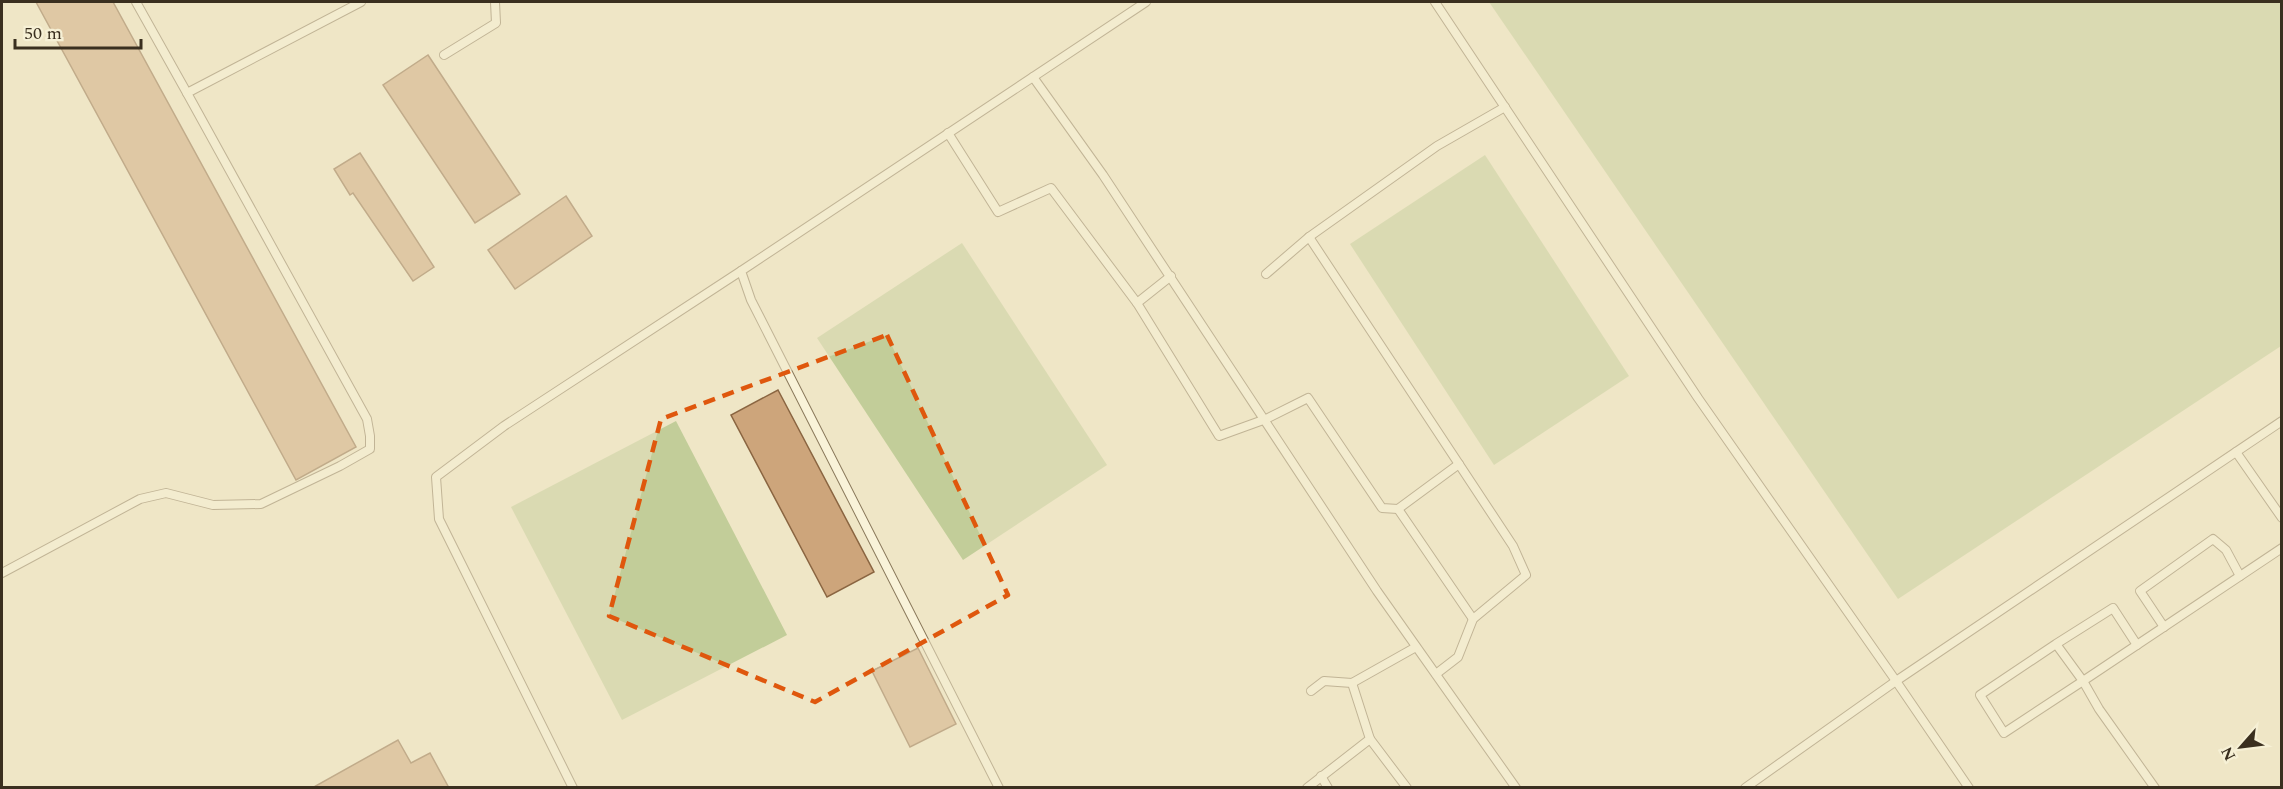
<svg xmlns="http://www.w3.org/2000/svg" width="2283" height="789" font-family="Spectral,serif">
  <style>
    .green { fill: #c2cd99 }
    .building { fill: #cda57b; stroke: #8a6541; stroke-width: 1.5 }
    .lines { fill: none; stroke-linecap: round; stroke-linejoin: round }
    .service-casing { stroke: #8a795b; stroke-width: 10 }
    .service { stroke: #f9f3d9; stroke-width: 8 }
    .marked { fill: none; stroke: #df570d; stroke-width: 4.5; stroke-dasharray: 12 8; stroke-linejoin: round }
  </style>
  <rect width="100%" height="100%" fill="#efe6c6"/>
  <!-- green -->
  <g class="green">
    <polygon points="1489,2 2281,2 2281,346 1898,599"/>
    <polygon points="1485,155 1629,376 1494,465 1350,244"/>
    <polygon points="962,243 1107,465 963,560 817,338"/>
    <polygon points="676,421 787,635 622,720 511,507"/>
  </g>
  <!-- building -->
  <g class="building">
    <polygon points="36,2 113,2 356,447 296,480"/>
    <polygon points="428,55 520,194 475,223 383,85"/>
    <polygon points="360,153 434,267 413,281 353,193 350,195 334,169"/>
    <polygon points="566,196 592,236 515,289 488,250"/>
    <polygon points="778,390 874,572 827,597 731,415"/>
    <polygon points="918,648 956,724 910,747 872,671"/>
    <polygon points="398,740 411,763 430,753 449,788 312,788"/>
  </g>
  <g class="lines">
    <!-- service casing -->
    <g class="service-casing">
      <g id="service">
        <polyline points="136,2 187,93"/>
        <polyline points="1435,2 1698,398 1896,681 2282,421"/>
        <polyline points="444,55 496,23 495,2"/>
        <polyline points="1033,77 1103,175 1377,591 1516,788"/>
        <polyline points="948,133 998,212 1051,188 1137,303"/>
        <polyline points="1309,237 1513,546 1526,575 1473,619 1458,657 1436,674"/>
        <polyline points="1266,274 1309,237 1437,146 1505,107"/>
        <polyline points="1171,276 1137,303 1219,436 1266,419 1308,398 1382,508 1398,509"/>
        <polyline points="2236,452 2282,518"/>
        <polyline points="1459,464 1398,509 1473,619"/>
        <polyline points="2,573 140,499 166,493 213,505 261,504 340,466 370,449 370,436 367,419 187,93 361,2"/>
        <polyline points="2164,627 2140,591 2213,539 2226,550 2240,576"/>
        <polyline points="2056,644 1980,695 2004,733 2083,681 2056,644 2113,608 2137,645"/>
        <polyline points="1311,691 1324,681 1352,683 1416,647"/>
        <polyline points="1370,739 1407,788"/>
        <polyline points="1321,776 1328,788"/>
        <polyline points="573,788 439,519 436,477 504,426 741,271"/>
        <polyline points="999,788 751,300 741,271 1146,2"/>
        <polyline points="1307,788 1370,739 1352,683"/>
        <polyline points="1745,788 1896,681 1969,788"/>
        <polyline points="2155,788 2099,709 2083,681 2282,548"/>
      </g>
    </g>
    <!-- service -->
    <use href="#service" class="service"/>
  </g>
  <!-- marked area -->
  <path d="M0 0H2283V789H0ZM887,335l121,260 -193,107 -206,-86 52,-197z" fill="#efe6c6" fill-opacity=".55" fill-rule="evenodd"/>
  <path class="marked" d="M887,335l121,260 -193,107 -206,-86 52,-197z"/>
  <!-- border -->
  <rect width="2283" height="789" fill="none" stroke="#3a2f1f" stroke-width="6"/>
  <!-- north arrow -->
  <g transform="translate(2241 747) rotate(242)" stroke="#f6f0d5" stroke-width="4.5" paint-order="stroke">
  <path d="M0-4.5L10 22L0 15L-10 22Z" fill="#3a2f1f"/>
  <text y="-9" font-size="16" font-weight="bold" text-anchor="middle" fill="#3a2f1f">N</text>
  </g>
  <!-- scale -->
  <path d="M15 39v9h126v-9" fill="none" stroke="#3a2f1f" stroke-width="3"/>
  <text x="24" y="39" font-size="18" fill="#3a2f1f" stroke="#f6f0d5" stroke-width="4.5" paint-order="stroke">50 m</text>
</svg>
